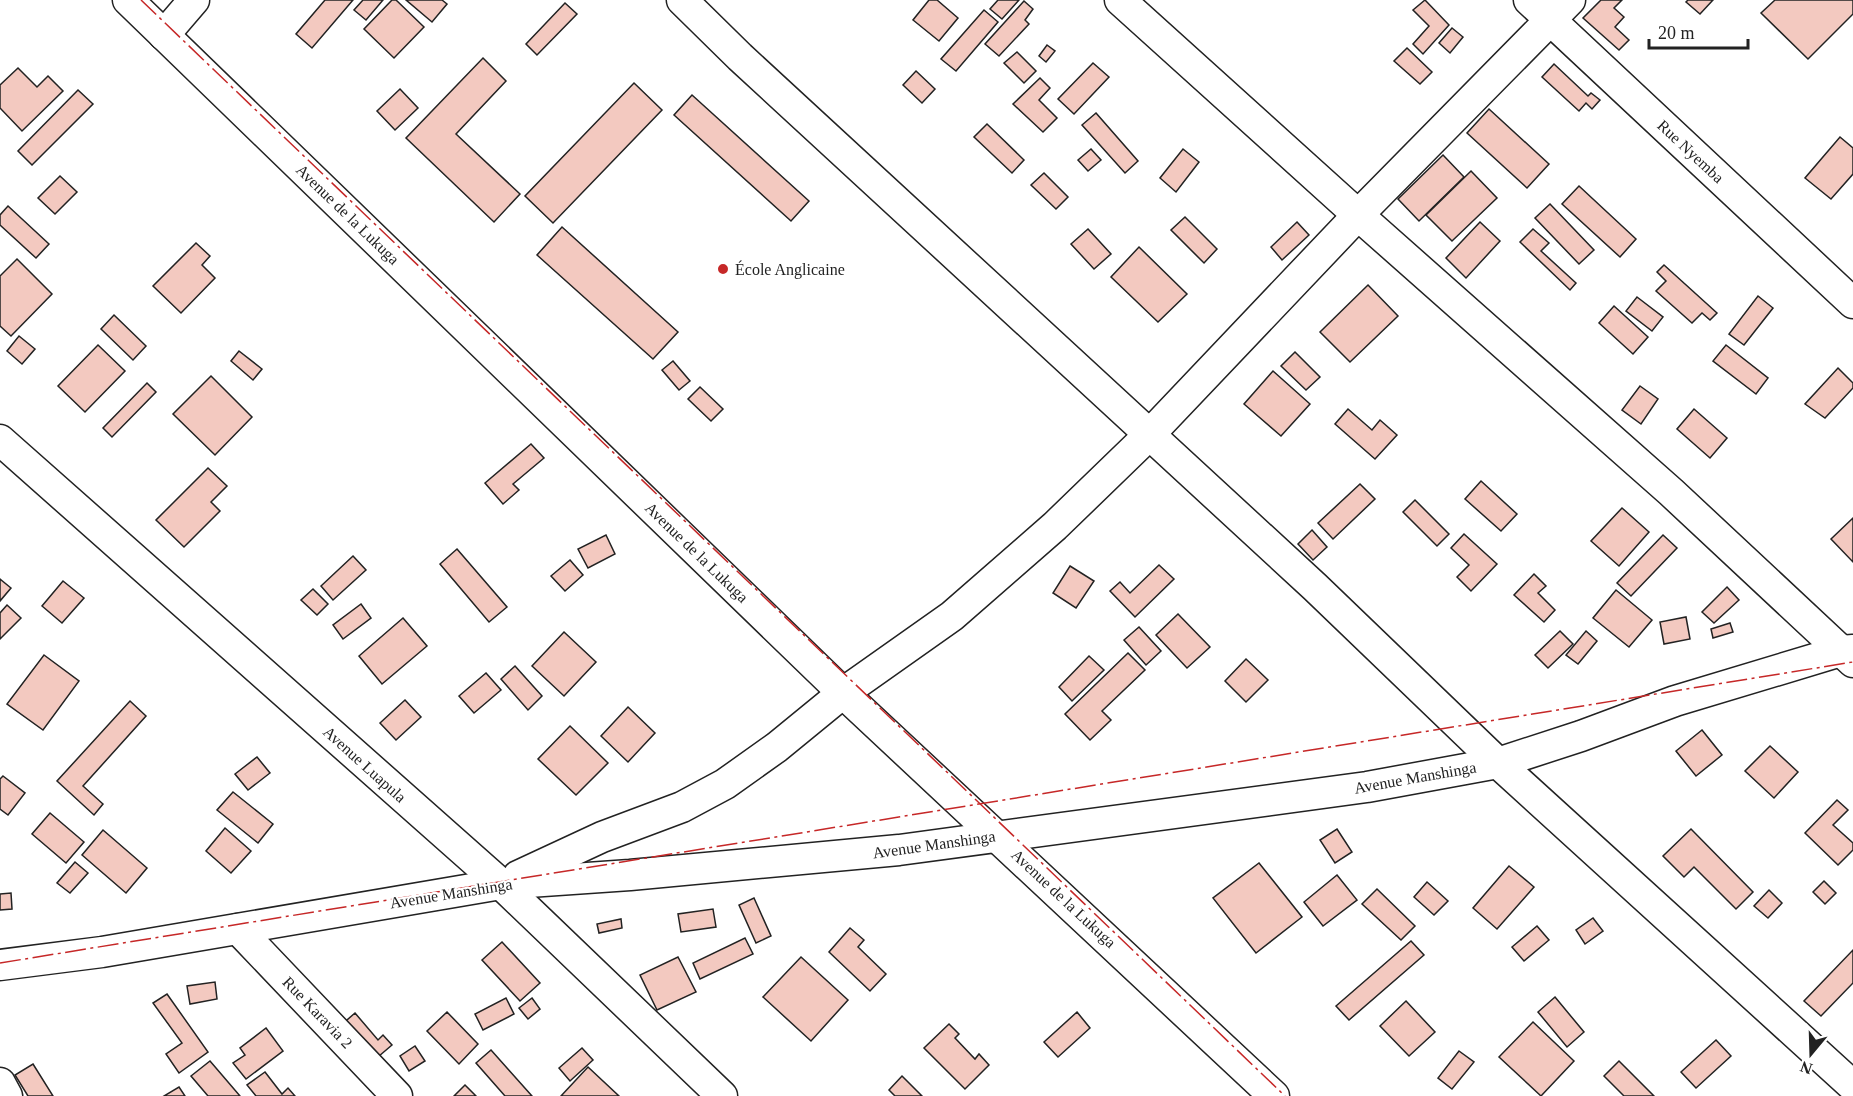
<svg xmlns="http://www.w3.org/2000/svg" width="1853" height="1096" font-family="Georgia,serif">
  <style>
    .building { fill: #f3c9c0; stroke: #222; stroke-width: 1.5 }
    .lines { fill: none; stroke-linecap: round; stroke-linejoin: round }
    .minor-casing { stroke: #222; stroke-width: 33 }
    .minor { stroke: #fff; stroke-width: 30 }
    .power { stroke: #c62828; stroke-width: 1.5; stroke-dasharray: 21 4.5 3 4.5; stroke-linecap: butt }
    .poi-dot { fill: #c62828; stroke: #fff; stroke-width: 2 }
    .labels { text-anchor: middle; stroke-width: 4.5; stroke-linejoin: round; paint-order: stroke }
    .street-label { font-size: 16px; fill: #222; stroke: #fff }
    .poi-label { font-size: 16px; fill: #222; stroke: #fff; text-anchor: start }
  </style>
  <rect width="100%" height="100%" fill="#fff"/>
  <!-- building -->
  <g class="building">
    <polygon points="325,0 353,0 312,48 296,34"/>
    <polygon points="363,0 383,0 366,20 354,10"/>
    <polygon points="392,0 396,0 424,27 394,58 364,29"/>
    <polygon points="406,0 442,0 447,4 432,22"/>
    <polygon points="929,0 937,0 958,18 939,41 913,20"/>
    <polygon points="998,0 1019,0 1002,19 990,9"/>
    <polygon points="1425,0 1449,25 1423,54 1413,44 1429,26 1413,10"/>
    <polygon points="1601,0 1622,0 1614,8 1624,17 1615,27 1629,40 1619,50 1583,18"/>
    <polygon points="1688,0 1713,0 1700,14 1686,2"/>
    <polygon points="1775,0 1853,0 1853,14 1808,59 1761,13"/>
    <polygon points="1024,1 1033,9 1025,20 1029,24 999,56 985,44"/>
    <polygon points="565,3 577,14 537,55 526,44"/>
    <polygon points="984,10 998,22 956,71 941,59"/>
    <polygon points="1452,28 1463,37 1450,53 1439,43"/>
    <polygon points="1047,45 1055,51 1046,62 1039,56"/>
    <polygon points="1407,48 1432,72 1420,84 1394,61"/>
    <polygon points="1017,52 1036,71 1024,83 1004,63"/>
    <polygon points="483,58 506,81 456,134 520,194 494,222 406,138"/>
    <polygon points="1093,63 1109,77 1074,114 1058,99"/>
    <polygon points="1554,64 1588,96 1591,93 1600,100 1592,109 1586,103 1579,111 1542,77"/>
    <polygon points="18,68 37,87 48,76 63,91 22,131 0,108 0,85"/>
    <polygon points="916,71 935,89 922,103 903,85"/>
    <polygon points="1040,78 1050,88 1039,100 1057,118 1043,132 1013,104"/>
    <polygon points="634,83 662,110 553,223 525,196"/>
    <polygon points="400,89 418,108 395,130 377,111"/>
    <polygon points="78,90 93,104 32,165 18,151"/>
    <polygon points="692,95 809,201 791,221 674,115"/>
    <polygon points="1489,109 1549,164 1527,188 1467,133"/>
    <polygon points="1096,113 1138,161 1125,173 1082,125"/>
    <polygon points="987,124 1024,160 1012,173 974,137"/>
    <polygon points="1840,137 1853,148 1853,174 1831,199 1805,178"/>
    <polygon points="1091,149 1101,160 1088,171 1078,160"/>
    <polygon points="1183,149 1199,162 1176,192 1160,178"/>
    <polygon points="1443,155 1464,177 1419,221 1398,199"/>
    <polygon points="1471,171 1497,198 1452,241 1426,215"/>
    <polygon points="1044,173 1068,197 1056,209 1031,185"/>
    <polygon points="60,176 77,192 55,214 38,198"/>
    <polygon points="1579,186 1636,239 1620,257 1562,204"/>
    <polygon points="1550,204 1594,250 1579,264 1535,218"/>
    <polygon points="8,206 49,244 36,258 0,225 0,215"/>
    <polygon points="1185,217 1217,249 1204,263 1171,230"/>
    <polygon points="1297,222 1309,235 1282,260 1271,247"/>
    <polygon points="1480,222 1500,241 1466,278 1446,258"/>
    <polygon points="562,227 678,332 653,359 537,255"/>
    <polygon points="1088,229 1111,254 1094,269 1071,244"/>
    <polygon points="1533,229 1549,243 1541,251 1576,283 1570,290 1520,242"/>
    <polygon points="196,243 210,256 202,265 215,278 181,313 153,286"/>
    <polygon points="1139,247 1187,294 1158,322 1111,277"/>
    <polygon points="17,259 52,294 11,336 0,326 0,276"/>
    <polygon points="1664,265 1717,313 1710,320 1702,313 1692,323 1656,291 1666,281 1657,272"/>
    <polygon points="1368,285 1398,316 1350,362 1320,332"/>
    <polygon points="1758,296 1773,308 1744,345 1729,334"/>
    <polygon points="1637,297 1663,317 1652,331 1626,311"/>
    <polygon points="1614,306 1648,337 1633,354 1599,323"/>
    <polygon points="114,315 146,346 133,360 101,329"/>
    <polygon points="19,336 35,349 22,364 7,351"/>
    <polygon points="98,345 125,371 85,412 58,386"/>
    <polygon points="1726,345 1768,378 1756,394 1713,361"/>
    <polygon points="239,351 262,369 253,380 231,361"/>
    <polygon points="1295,352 1320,377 1306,390 1281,366"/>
    <polygon points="673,361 690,381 679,390 662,370"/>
    <polygon points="1838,368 1853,383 1853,388 1825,418 1805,404"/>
    <polygon points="1273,371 1310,404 1281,436 1244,404"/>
    <polygon points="211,376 252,417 215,455 173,414"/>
    <polygon points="147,383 156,392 112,437 103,428"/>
    <polygon points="1640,386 1658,399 1641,424 1622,410"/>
    <polygon points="700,387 723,409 711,421 688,399"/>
    <polygon points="1348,409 1372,430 1380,420 1397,435 1375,459 1335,424"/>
    <polygon points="1694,409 1727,438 1710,458 1677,429"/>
    <polygon points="531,444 544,458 513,484 519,490 503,504 485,483"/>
    <polygon points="208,468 227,486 211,502 220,511 184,547 156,520"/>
    <polygon points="1481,481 1517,514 1501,531 1465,499"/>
    <polygon points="1360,484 1375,499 1333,539 1318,523"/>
    <polygon points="1415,500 1449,534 1437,546 1403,512"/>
    <polygon points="1622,508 1649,532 1619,566 1591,541"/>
    <polygon points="1853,518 1853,562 1831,539"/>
    <polygon points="1312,530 1327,547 1313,560 1298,544"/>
    <polygon points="1464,534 1497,564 1471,591 1457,577 1469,565 1451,548"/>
    <polygon points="606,535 615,554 588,568 578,549"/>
    <polygon points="1663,535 1677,548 1631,596 1617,583"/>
    <polygon points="457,549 507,607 489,622 440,564"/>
    <polygon points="353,556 366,570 333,600 321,586"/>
    <polygon points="570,560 583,575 565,591 551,576"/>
    <polygon points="1159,565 1174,579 1135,617 1110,591 1120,582 1130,593"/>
    <polygon points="1070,566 1094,581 1076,608 1053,593"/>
    <polygon points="1534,574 1546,586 1538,593 1555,610 1544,622 1514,595"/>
    <polygon points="0,579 11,588 0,601"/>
    <polygon points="63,581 84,598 62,623 42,606"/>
    <polygon points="1727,587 1739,600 1714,623 1702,612"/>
    <polygon points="313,589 328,604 317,615 301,600"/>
    <polygon points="1616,590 1652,620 1629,647 1593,618"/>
    <polygon points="361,604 371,618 343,639 333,625"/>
    <polygon points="7,605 21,618 0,639 0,613"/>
    <polygon points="1178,614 1210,647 1187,668 1156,635"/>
    <polygon points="1686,617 1690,639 1664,644 1660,622"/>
    <polygon points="403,618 427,646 382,684 359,656"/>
    <polygon points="1730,623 1733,632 1713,638 1711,629"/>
    <polygon points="1139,627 1161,651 1146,665 1124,640"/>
    <polygon points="1560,631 1573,644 1548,668 1535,655"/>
    <polygon points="1586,631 1597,641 1578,664 1566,655"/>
    <polygon points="564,632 596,662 564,696 532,666"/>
    <polygon points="1128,653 1145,670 1102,711 1111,720 1090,740 1065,714"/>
    <polygon points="44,655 79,681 43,730 7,704"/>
    <polygon points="1089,656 1104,670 1072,701 1059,687"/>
    <polygon points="1246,659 1268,680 1246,702 1225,681"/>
    <polygon points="515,666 542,696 528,710 501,679"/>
    <polygon points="486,673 501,690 474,713 459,696"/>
    <polygon points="405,700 421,717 396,740 380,723"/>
    <polygon points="130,701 146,716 83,786 103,804 94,815 57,781"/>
    <polygon points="628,707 655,733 628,762 601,736"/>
    <polygon points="570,726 608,763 576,795 538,759"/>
    <polygon points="1702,730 1722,755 1696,776 1676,751"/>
    <polygon points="1770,746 1798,772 1774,798 1745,771"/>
    <polygon points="257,757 270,773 248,790 235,774"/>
    <polygon points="3,776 25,793 8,815 0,809 0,779"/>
    <polygon points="233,792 273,824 258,843 217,810"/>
    <polygon points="1837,800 1848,810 1833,825 1853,843 1853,850 1838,865 1805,833"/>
    <polygon points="50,813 84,842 66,863 32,834"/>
    <polygon points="225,828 251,851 231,873 206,851"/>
    <polygon points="1337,829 1352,852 1335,863 1320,840"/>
    <polygon points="1691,829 1753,892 1736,909 1694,867 1684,877 1663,856"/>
    <polygon points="103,830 147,868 126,893 82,855"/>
    <polygon points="75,862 88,873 70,893 57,883"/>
    <polygon points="1259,863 1302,917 1256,953 1213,898"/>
    <polygon points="1509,866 1534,887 1497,929 1473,908"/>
    <polygon points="1337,875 1357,900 1323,926 1304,902"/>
    <polygon points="1824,881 1836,893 1825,904 1813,892"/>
    <polygon points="1427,882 1448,901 1434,915 1414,897"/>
    <polygon points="1377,889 1415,926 1401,940 1362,904"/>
    <polygon points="1769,890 1782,903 1768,918 1754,906"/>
    <polygon points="11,893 12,909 0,910 0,894"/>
    <polygon points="754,898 771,936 756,943 739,905"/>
    <polygon points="713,909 716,927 681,932 678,914"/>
    <polygon points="1593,918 1603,931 1585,944 1576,930"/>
    <polygon points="621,919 622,928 599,933 597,924"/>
    <polygon points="1537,926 1549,940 1524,961 1512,947"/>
    <polygon points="850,928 864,940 858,947 886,974 870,991 829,952"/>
    <polygon points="745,938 753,954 700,979 693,963"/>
    <polygon points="1411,941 1424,955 1349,1020 1336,1006"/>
    <polygon points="502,942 540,983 520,1001 482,960"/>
    <polygon points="1853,950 1853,983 1821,1016 1804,1001"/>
    <polygon points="678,957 696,992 657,1010 640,975"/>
    <polygon points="801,957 848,1000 811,1041 763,997"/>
    <polygon points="215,982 217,999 190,1004 187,986"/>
    <polygon points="167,994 208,1052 179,1073 166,1054 182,1043 153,1003"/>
    <polygon points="1555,997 1584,1032 1567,1047 1538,1012"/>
    <polygon points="506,998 514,1014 483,1030 475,1014"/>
    <polygon points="532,998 540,1009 528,1019 519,1008"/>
    <polygon points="1406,1001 1435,1032 1409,1056 1380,1026"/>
    <polygon points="447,1012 478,1044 459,1064 427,1031"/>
    <polygon points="1077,1012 1090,1028 1058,1057 1044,1042"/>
    <polygon points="355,1013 378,1040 383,1035 392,1045 372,1062 340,1026"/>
    <polygon points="1533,1022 1574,1061 1541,1096 1499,1057"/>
    <polygon points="949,1024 959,1034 955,1038 975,1059 979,1054 989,1065 965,1089 924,1048"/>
    <polygon points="266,1028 283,1051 246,1079 233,1063 245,1055 240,1048"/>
    <polygon points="1716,1040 1731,1056 1696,1088 1681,1072"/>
    <polygon points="415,1046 425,1061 409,1071 400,1056"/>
    <polygon points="582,1048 593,1060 570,1081 559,1068"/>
    <polygon points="491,1050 532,1096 505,1096 476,1063"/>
    <polygon points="1459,1051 1474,1062 1452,1089 1438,1078"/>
    <polygon points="210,1061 240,1096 208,1096 191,1076"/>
    <polygon points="1619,1061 1654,1096 1624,1096 1604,1076"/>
    <polygon points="33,1064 53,1096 28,1096 15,1075"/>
    <polygon points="588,1067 619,1096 561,1096"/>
    <polygon points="265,1072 282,1094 288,1088 295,1096 256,1096 247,1085"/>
    <polygon points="902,1076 922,1096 895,1096 889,1090"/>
    <polygon points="465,1085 476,1096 454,1096"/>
    <polygon points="179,1087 185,1096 164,1096"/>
  </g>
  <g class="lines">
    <!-- minor casing -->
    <g class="minor-casing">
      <g id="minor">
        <polyline points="128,0 843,693 1274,1096"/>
        <polyline points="682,0 740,57 1315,587 1498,763 1853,1086"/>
        <polyline points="1120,0 1358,215 1671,492 1853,662"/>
        <polyline points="1529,0 1853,303"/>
        <polyline points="164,35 194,0"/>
        <polyline points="0,440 501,884 722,1096"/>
        <polyline points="518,876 602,837 682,807 725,784 777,747 843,693 952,616 1055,526 1149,435 1358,215 1570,0"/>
        <polyline points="238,929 397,1096"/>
        <polyline points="0,965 102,952 501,884 630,875 899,850 1367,787 1498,763 1581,736 1675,701 1841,651 1853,650"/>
        <polyline points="0,1083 7,1096"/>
      </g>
    </g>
    <!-- minor -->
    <use href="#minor" class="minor"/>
    <!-- power -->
    <g class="power">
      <polyline points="141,0 1285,1096"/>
      <polyline points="0,963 1853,662"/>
    </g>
  </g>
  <!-- markers -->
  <circle class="poi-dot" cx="723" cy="269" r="6"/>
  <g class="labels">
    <!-- street labels -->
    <g class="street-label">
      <text transform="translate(1691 151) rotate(43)" y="6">Rue Nyemba</text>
      <text transform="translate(348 214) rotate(44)" y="6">Avenue de la Lukuga</text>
      <text transform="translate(697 552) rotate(44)" y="6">Avenue de la Lukuga</text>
      <text transform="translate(365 764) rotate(42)" y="6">Avenue Luapula</text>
      <text transform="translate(1415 777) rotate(-10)" y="6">Avenue Manshinga</text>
      <text transform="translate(934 844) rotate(-8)" y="6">Avenue Manshinga</text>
      <text transform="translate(451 893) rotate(-9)" y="6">Avenue Manshinga</text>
      <text transform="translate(1064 898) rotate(43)" y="6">Avenue de la Lukuga</text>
      <text transform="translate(318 1012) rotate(46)" y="6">Rue Karavia 2</text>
    </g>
    <!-- poi labels -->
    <g class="poi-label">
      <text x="735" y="275">École Anglicaine</text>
    </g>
  </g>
  <!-- north arrow -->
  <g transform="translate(1811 1054) rotate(199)" stroke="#ffffff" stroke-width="4.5" paint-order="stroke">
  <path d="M0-4.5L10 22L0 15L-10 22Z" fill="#222222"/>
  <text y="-9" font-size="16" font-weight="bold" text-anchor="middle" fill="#222222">N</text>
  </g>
  <!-- scale -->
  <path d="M1649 39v9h99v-9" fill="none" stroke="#222222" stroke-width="3"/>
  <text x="1658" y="39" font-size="18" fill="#222222" stroke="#ffffff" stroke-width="4.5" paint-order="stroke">20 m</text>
</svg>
